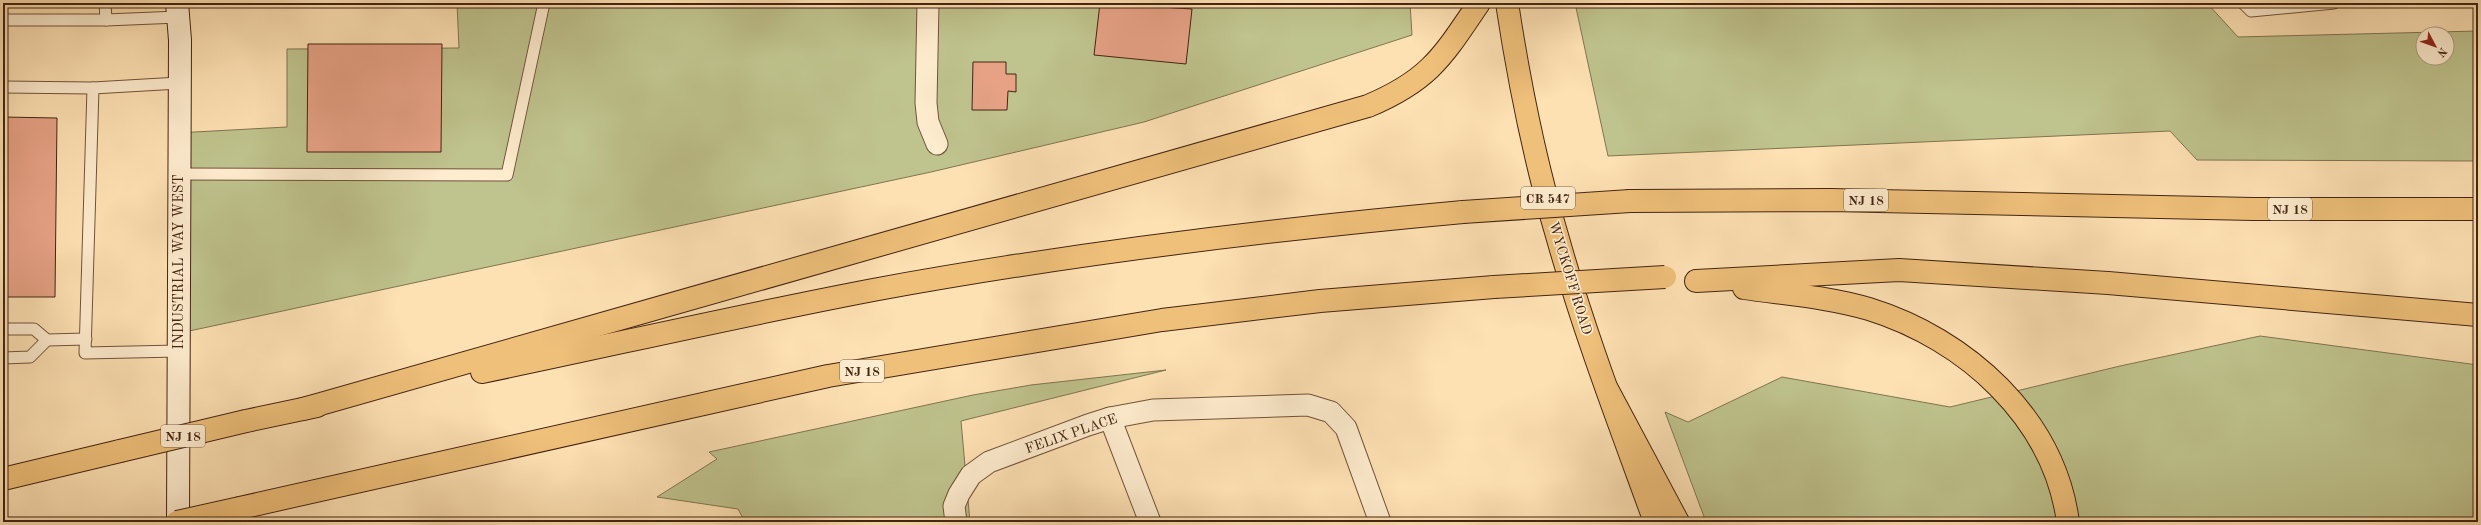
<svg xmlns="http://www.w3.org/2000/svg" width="2481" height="525" font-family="'Old Standard TT',serif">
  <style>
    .green { fill: #bfc38d; stroke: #817450; fill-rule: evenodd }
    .building { fill: #e7a286; stroke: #432412 }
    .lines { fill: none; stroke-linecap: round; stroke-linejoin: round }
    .lane-casing { stroke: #72533a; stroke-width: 13 }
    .street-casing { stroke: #72533a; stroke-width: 23 }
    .secondary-casing { stroke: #432412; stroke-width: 24 }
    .primary-casing { stroke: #432412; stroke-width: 24 }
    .highway-casing { stroke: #432412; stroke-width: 24 }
    .lane { stroke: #feecce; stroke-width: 11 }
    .street { stroke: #feecce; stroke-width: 21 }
    .secondary { stroke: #feecce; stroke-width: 22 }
    .primary { stroke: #efc07a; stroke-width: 22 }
    .highway { stroke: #efc07a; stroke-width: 22 }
    .highway-bridge-casing { stroke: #432412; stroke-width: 24; stroke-linecap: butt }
    .highway-bridge { stroke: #efc07a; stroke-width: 22 }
    .labels { text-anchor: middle; stroke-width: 3.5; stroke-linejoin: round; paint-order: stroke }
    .shield { fill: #feecce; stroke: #7b604a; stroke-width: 1 }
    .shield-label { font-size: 13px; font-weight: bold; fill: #432412 }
    .street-label { font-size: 14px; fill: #432412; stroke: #feecce }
  </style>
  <rect width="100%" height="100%" fill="#fee1b3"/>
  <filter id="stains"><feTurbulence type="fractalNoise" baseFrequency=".005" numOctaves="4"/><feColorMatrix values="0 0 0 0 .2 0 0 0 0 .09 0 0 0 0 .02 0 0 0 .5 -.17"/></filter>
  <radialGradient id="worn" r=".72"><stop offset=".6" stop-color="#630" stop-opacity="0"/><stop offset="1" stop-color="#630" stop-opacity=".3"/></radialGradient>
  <!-- green -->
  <g class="green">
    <polygon points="457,3 1410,3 1412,35 1144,122 931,172 180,333 176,133 287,127 287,49 459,48"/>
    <path d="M1575,3h632l31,34 240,-6v130l-281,-1 -27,-29 -562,25zM2423,34h24v24h-24z"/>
    <polygon points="2260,336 2478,365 2478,522 1706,522 1665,412 1688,422 1782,377 1950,407 2120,366"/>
    <polygon points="1166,370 961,421 970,522 745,522 738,509 657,497 717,459 709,452 973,395 1031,385"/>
  </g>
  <!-- building -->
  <g class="building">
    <polygon points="1100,3 1192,9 1186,64 1094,55"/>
    <polygon points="308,44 442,44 441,152 307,152"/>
    <polygon points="973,62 1006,62 1006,74 1016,74 1016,92 1008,91 1007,110 972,110"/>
    <polygon points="3,117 57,118 55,297 3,297"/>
  </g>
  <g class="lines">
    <!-- lane casing -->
    <g class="lane-casing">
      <g id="lane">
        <polyline points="105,3 106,20 178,17"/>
        <polyline points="2243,3 2251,11 2334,3"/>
        <polyline points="3,20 106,20"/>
        <polyline points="3,87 93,88"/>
        <polyline points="179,174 507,175 544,3"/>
        <polyline points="3,329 34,329 47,340 86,339"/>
        <polyline points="178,351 85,353 93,88 179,83"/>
        <polyline points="3,358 30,357 47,340"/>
      </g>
    </g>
    <!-- street casing -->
    <g class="street-casing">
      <g id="street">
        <polyline points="928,3 926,103 928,122 937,144"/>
        <polyline points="1110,418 1150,522"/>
        <polyline points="956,522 954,506 959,494 971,475 989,462 1088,425 1110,418 1153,410 1308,405 1331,412 1346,428 1380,522"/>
      </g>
    </g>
    <!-- secondary casing -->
    <g class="secondary-casing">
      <polyline id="secondary" points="177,3 180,40 178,522"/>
    </g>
    <!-- primary casing -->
    <g class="primary-casing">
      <path id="primary" d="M1507,3c12,79 28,159 51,236 27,96 63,189 97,283"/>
    </g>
    <!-- highway casing -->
    <g class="highway-casing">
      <g id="highway">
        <polyline points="1630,201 1831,200 2253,209 2478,209"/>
        <polyline points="1696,281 1899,270 2108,283 2478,315"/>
        <path d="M1744,288c41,6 85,9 125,21 97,30 185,109 199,213"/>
        <path d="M482,372c130,-27 260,-57 391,-82 195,-36 392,-60 590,-78"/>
        <polyline points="1607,389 1678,522"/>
        <path d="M303,409l1065,-303c62,-26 75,-50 111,-103"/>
        <polyline points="246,421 317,406"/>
        <polyline points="3,479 120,451"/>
        <polyline points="240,508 828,376 1162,320 1320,301 1494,287"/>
      </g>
    </g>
    <!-- lane -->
    <use href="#lane" class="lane"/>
    <!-- street -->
    <use href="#street" class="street"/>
    <!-- secondary -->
    <use href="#secondary" class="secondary"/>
    <!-- primary -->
    <use href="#primary" class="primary"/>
    <!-- highway -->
    <use href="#highway" class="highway"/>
    <!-- highway-bridge casing -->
    <g class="highway-bridge-casing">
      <g id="highway-bridge">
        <polyline points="1463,212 1630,201"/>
        <polyline points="1494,287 1665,277"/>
        <polyline points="120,451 246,421"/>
        <polyline points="177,522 240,508"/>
      </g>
    </g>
    <!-- highway-bridge -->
    <use href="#highway-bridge" class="highway-bridge"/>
  </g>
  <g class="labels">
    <!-- shield labels -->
    <g class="shield">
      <rect x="1521" y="187" width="54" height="22" rx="3"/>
      <rect x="1844" y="189" width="44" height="22" rx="3"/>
      <rect x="2268" y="198" width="44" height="22" rx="3"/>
      <rect x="840" y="360" width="44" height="22" rx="3"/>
      <rect x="161" y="425" width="44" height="22" rx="3"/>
    </g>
    <g class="shield-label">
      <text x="1548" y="203">CR 547</text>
      <text x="1866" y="205">NJ 18</text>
      <text x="2290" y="214">NJ 18</text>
      <text x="862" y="376">NJ 18</text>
      <text x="183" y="441">NJ 18</text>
    </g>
    <!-- street labels -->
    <g class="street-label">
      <text transform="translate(178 262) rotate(-90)" y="5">INDUSTRIAL WAY WEST</text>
      <text transform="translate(1571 278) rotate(73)" y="5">WYCKOFF ROAD</text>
      <text transform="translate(1071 433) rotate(-19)" y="5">FELIX PLACE</text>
    </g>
  </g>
  <!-- margin -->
  <rect width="2481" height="525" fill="none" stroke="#fee1b3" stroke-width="16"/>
  <rect x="4" y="4" width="2473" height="517" fill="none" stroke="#432412" stroke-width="2"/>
  <rect x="8" y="8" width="2465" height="509" fill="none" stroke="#432412"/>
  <!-- north arrow -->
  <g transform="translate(2435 46) rotate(131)"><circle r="19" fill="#feecce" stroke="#b39c83"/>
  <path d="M0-3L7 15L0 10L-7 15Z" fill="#8f2418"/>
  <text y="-6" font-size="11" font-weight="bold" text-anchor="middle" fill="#432412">N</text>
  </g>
  <rect width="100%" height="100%" filter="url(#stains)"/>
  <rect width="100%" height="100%" fill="url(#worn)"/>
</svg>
